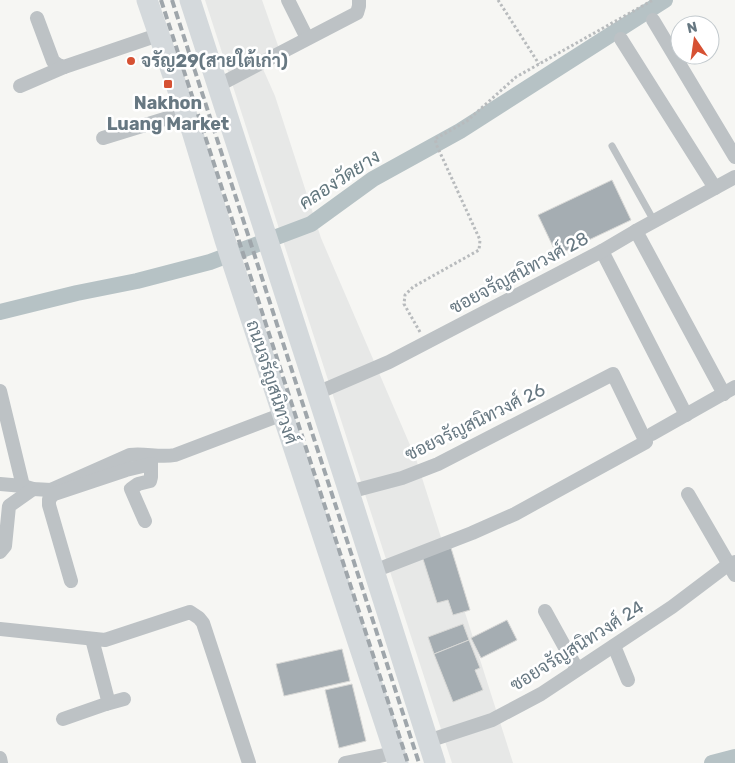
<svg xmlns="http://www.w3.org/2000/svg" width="735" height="763" font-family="Rubik,Sarabun,sans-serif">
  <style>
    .built { fill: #e7e8e7 }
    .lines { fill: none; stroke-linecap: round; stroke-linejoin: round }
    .canal { stroke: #b6c2c5; stroke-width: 16 }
    .building { fill: #a5adb2; stroke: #d8d8d6 }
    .path { stroke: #b8bbbd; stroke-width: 3; stroke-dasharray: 2.5 2.5; stroke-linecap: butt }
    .service { stroke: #bdc2c5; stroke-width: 7 }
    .minor { stroke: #bdc2c5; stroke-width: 14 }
    .primary { stroke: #d4d9dc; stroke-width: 21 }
    .rail { stroke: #9fa6ab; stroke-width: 4; stroke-dasharray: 8 4; stroke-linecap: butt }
    .poi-dot { fill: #d65133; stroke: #fff; stroke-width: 2 }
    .labels { text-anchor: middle; stroke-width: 5; stroke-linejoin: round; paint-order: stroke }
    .poi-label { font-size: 18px; font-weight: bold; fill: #677882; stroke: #fff; text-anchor: start }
    .street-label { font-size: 18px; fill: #677882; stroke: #fff }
    .water-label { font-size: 19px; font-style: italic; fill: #63787f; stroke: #fff }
  </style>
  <rect width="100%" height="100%" fill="#f6f6f3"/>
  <!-- built -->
  <polygon class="built" points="205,0 262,0 282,57 263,69 275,96 321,238 416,459 513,763 452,763"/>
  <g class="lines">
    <!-- canal -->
    <g class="canal">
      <polyline points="0,312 77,293 137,281 210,262 311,224 373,179 460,131 665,0"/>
      <polyline points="712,763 735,757"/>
    </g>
  </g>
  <!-- building -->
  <g class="building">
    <polygon points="612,180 631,220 557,255 538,215"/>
    <polygon points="451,548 470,610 453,615 448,600 437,603 422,556"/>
    <polygon points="507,620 517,640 481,658 471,638"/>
    <polygon points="463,624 469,640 434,654 428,637"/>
    <polygon points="469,640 480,668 475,670 483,690 453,702 434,654"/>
    <polygon points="342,649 350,681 284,696 276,664"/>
    <polygon points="352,684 366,741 339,748 325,690"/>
  </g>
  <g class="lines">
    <!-- path -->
    <g class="path">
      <polyline points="498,0 539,64"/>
      <polyline points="420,332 404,304 405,295 413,287 479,250 480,240 437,146 435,139 467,121 516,77 653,0"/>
    </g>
    <!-- service -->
    <polyline class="service" points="612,146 654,221"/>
    <!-- minor -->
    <g class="minor">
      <polyline points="288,0 307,38"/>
      <polyline points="37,18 53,61 58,65 64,67 158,35"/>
      <polyline points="653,20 735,157"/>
      <polyline points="621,39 715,188"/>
      <polyline points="20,86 64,67"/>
      <polyline points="217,86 357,13 359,6 359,0"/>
      <polyline points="103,138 184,113"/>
      <polyline points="636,231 724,394"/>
      <polyline points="602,251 686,415"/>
      <polyline points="0,391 23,486"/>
      <polyline points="317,393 389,362 602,251 636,231 735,177"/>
      <polyline points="652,434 735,387"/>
      <path d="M0,484l23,2 10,3 18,1 79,-35c15,-2 30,3 45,0l108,-41"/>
      <polyline points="349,492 402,478 438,464 613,374 646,442 515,514 472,533 374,571"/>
      <polyline points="688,494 735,575"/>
      <polyline points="145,521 131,489 138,484 150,481 151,477 151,456"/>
      <polyline points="0,552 5,546 9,506 33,489"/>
      <polyline points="71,581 49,505 49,499 54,494 126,470 151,464"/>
      <polyline points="545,611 577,669"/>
      <polyline points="0,629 105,640 190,612 199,618 203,623 249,763"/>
      <polyline points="614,646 628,680"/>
      <polyline points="106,704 124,699"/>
      <polyline points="63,719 106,704 108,700 92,639"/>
      <polyline points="428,741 492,720 541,694 672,607 725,567 735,562"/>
      <polyline points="0,758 1,763"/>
      <polyline points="345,763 394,753"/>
    </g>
    <!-- primary -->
    <g class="primary">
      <polyline points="147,0 192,131 225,240 398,763"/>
      <polyline points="190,0 349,492 435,763"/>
    </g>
    <!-- rail -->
    <g class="rail">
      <polyline points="161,0 408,763"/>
      <polyline points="172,0 419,763"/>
    </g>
  </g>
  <!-- markers -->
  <g class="poi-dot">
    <circle cx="131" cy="61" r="5"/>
    <rect x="163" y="79" width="10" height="10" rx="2.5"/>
  </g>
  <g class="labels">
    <!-- poi labels -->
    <g class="poi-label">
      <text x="141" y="67">จรัญ29(สายใต้เก่า)</text>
      <text x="168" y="109" text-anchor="middle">Nakhon<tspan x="168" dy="21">Luang Market</tspan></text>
    </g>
    <!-- street labels -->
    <g class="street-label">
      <text transform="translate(519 273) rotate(-28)" y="6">ซอยจรัญสนิทวงศ์ 28</text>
      <text transform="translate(272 382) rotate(72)" y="6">ถนนจรัญสนิทวงศ์</text>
      <text transform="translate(475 422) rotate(-26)" y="6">ซอยจรัญสนิทวงศ์ 26</text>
      <text transform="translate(577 646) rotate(-32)" y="6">ซอยจรัญสนิทวงศ์ 24</text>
    </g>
    <!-- water labels -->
    <g class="water-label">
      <text transform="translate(339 179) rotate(-33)" y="7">คลองวัดยาง</text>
    </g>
  </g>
  <!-- north arrow -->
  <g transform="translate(695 40) rotate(347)"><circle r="24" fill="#ffffff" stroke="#c2c9cd"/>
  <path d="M0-4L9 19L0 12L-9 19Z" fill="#d65133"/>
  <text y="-8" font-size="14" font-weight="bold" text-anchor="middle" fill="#677882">N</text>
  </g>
</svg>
